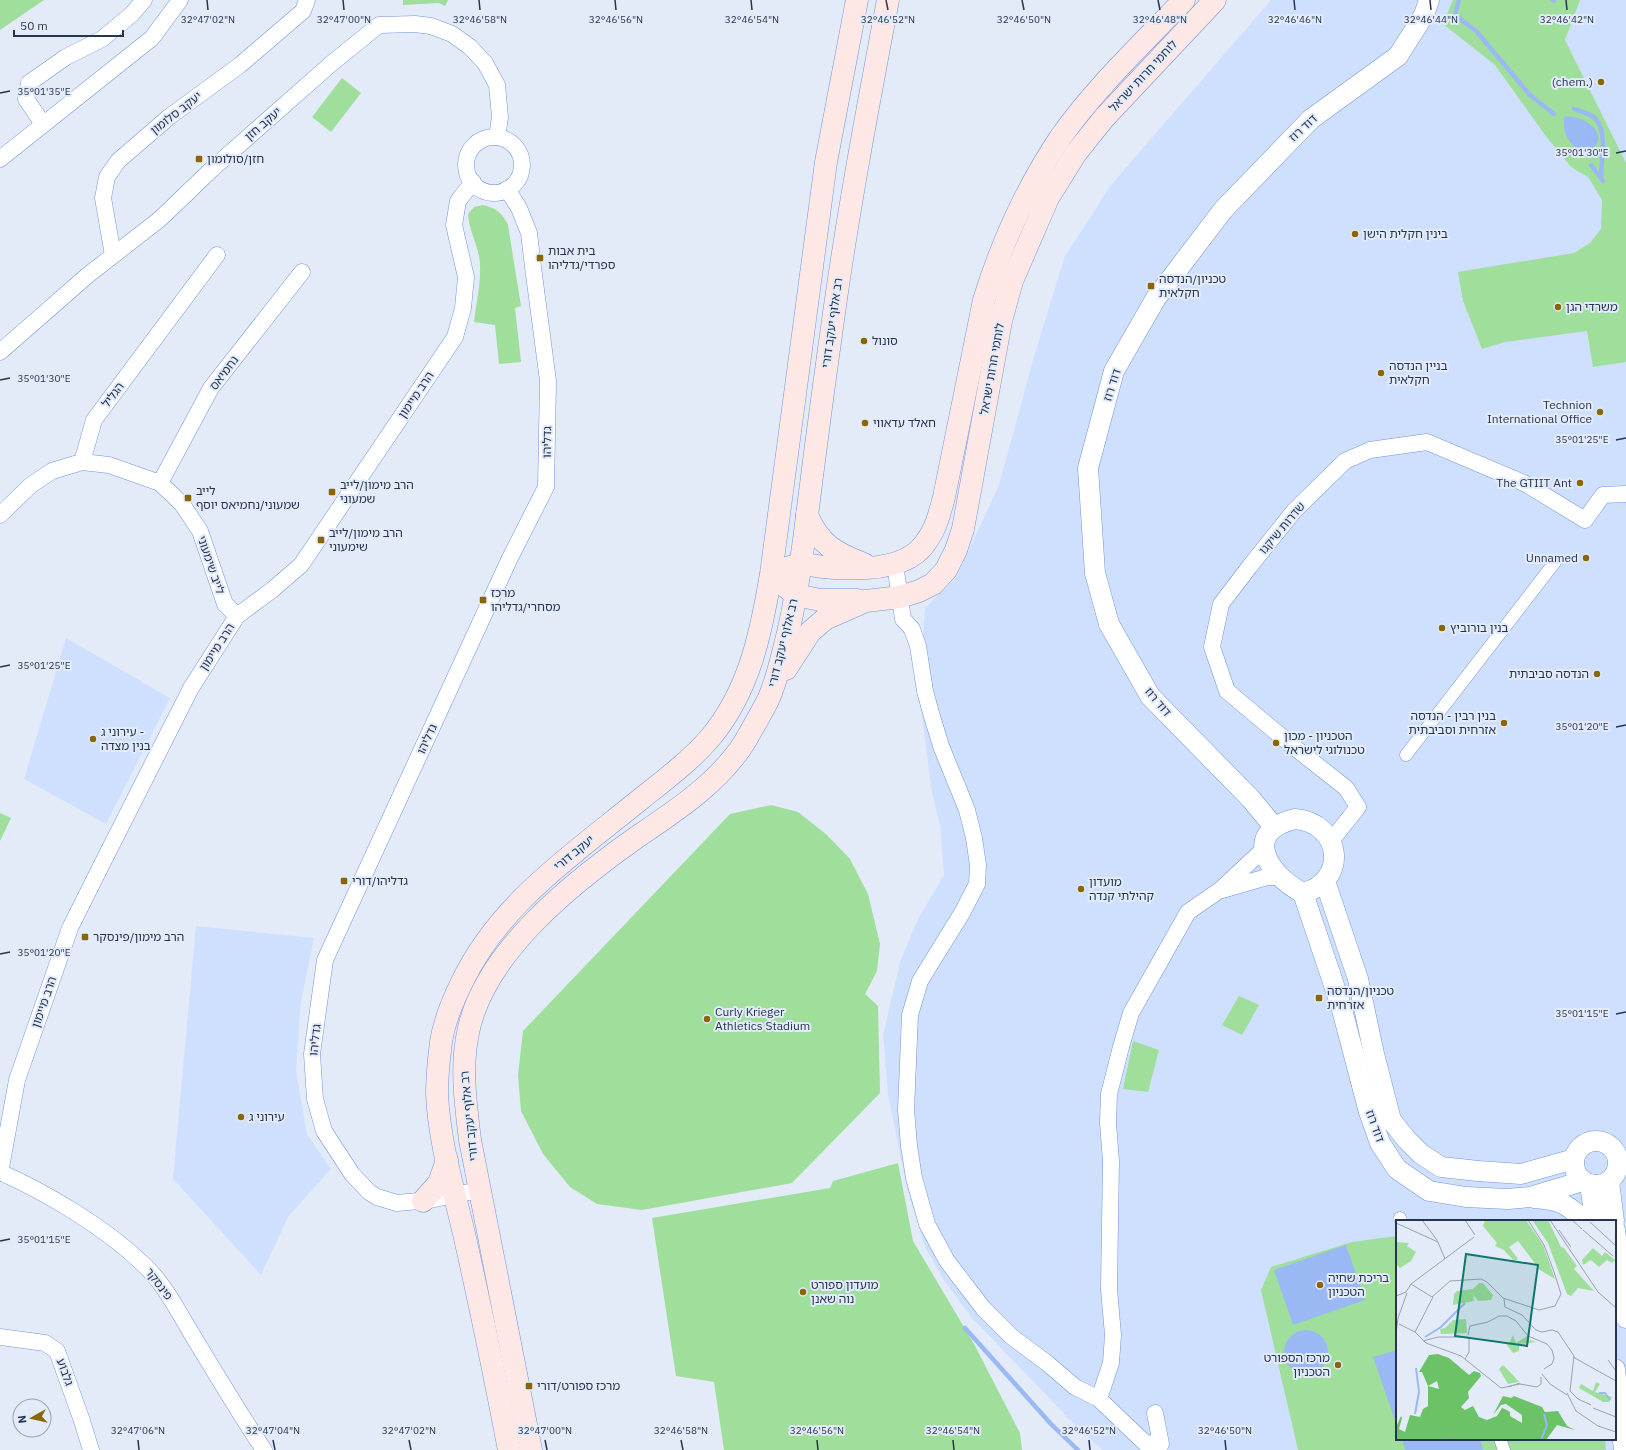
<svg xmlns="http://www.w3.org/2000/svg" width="1626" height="1450" font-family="'IBM Plex Sans','Noto Sans Hebrew',sans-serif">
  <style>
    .built { fill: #cfe0ff; fill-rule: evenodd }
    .green { fill: #9fde9b }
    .water { fill: #9ab9f4 }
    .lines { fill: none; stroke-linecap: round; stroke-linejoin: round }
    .stream { stroke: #9ab9f4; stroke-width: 4.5 }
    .pedestrian-casing { stroke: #7395d8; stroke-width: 13 }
    .minor-casing { stroke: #7395d8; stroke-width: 17 }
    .tertiary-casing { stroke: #7395d8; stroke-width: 21 }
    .secondary-casing { stroke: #7395d8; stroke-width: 23 }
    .pedestrian { stroke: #fff; stroke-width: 12 }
    .minor { stroke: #fff; stroke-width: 16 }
    .tertiary { stroke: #fff; stroke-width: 20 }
    .secondary { stroke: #fee8e6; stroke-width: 22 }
    .ticks { fill: none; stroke: #25344f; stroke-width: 1.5 }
    .poi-dot { fill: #8a6503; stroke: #e3ebf9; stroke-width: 1.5 }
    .labels { text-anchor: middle; stroke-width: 4; stroke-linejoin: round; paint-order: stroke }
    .street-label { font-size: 12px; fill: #25344f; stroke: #e3ebf9 }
    .poi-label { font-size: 12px; fill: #25344f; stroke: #e3ebf9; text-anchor: start }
    .inset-river { fill: none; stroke: #9ab9f4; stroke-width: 2 }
    .inset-road { fill: none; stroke: #97a2b5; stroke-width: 1 }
    .view { fill: #0f766e; fill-opacity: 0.15; stroke: #0f766e; stroke-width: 2 }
    .inset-edge { fill: none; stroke: #25344f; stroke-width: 2 }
    .ticks-label { font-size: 10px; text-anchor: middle; fill: #25344f; stroke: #e3ebf9; stroke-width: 4; stroke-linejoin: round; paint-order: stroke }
  </style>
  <rect width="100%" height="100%" fill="#e3ebf9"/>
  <!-- built -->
  <g class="built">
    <path d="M1271,0h355v1450h-524l-30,-28 -101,-105 -26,-35 -20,-35 -18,-58 -19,-95 -5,-59 17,-73 18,-43 26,-44 -4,-50 -8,-31 -13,-101 6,-85 31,-30 43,-93 36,-132 30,-97 46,-71zM1397,1221h218v218h-218z"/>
    <polygon points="66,638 170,698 106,824 24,779"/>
    <polygon points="196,926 314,938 301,1002 296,1071 307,1134 331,1169 288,1217 261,1275 173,1179"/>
  </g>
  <!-- green -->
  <g class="green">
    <polygon points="0,0 44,0 0,30"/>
    <polygon points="403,0 448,0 445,6 439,3 403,5"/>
    <polygon points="1453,0 1580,0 1565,40 1626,163 1626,362 1593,367 1587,331 1505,342 1482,349 1463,301 1458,272 1574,253 1590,243 1601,229 1602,200 1588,177 1571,167 1545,135 1495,65 1443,24"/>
    <polygon points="342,78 361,93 331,132 312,117"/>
    <path d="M483,205c14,3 19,8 25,20l13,81 -6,2 6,54 -22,2 -4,-39 -21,-3c2,-18 7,-38 6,-56 0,-18 -11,-34 -12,-52l6,-7z"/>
    <polygon points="771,805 798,812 827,835 850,859 868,894 880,944 877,971 865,994 878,1006 880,1093 792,1183 642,1210 597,1204 570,1187 543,1154 521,1111 518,1075 523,1031 730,814"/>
    <polygon points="0,813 11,818 0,841"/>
    <polygon points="1239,996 1259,1005 1242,1035 1222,1025"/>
    <polygon points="1133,1041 1159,1050 1148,1092 1123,1089"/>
    <polygon points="898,1163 913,1241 974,1344 1020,1433 1022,1450 724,1450 714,1382 676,1376 652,1218 830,1188 833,1181"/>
    <polygon points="1397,1236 1397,1439 1605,1439 1606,1450 1298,1450 1261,1290 1271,1267 1352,1242"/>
  </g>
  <!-- water -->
  <g class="water">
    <path d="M1566,116c9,1 18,3 25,9 14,12 6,25 -9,28 -14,-10 -19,-19 -18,-35z"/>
    <polygon points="1346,1245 1365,1300 1293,1325 1274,1270"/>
    <circle cx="1306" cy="1352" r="22"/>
    <polygon points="1397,1350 1397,1426 1373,1357"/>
    <polygon points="1402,1439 1480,1439 1483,1450 1405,1450"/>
  </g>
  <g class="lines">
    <!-- stream -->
    <g class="stream">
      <polyline points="1459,0 1455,15 1476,31 1530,95 1554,114"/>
      <polyline points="1553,0 1554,1"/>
      <path d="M1574,109c6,2 13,4 18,7 17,11 9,45 9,62"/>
      <polyline points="1587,152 1588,156"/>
      <polyline points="1591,165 1603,181"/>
      <polyline points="965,1328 1051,1424 1078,1450"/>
    </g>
    <!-- pedestrian casing -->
    <g class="pedestrian-casing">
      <g id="pedestrian">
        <polyline points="1406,755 1555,562"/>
        <polyline points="1400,1218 1401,1221"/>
        <polyline points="1500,1439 1504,1450"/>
      </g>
    </g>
    <!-- minor casing -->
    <g class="minor-casing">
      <g id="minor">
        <polyline points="43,124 26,99 29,83 66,57 102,39 132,14 144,0"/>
        <circle cx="494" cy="165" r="28"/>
        <polyline points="0,159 152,38 180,0"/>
        <polyline points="113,255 103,198 107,177 118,161 169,117 240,65 303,11 307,0"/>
        <polyline points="0,352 88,275 160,219 212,169 332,63 379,25 415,24 431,26 452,34 470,47 485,63 497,85 500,117 497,137"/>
        <polyline points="82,462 109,465 160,483 182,504 200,531 225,604 237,616"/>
        <polyline points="160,483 211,388 302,272"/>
        <polyline points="0,515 31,485 52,471 82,462 94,420 217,255"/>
        <polyline points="895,564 903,619 912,629 918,646 925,691 931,713 941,746 967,810 974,838 978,865 977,884 962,913 920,981 910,1015 906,1110 909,1146 914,1178 927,1224 947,1261 983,1308 1012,1337 1047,1363 1075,1387 1099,1399 1111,1363 1113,1335 1109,1289 1111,1161 1108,1123 1109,1094 1121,1047 1131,1013 1188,912 1220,890 1264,849"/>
        <polyline points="1331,841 1358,807 1346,788 1289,743 1227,691 1212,647 1221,604 1250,566 1294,511 1345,461 1370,450 1427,442 1526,484 1585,520 1603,495 1626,494"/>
        <polyline points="1222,890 1267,877 1278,877"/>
        <path d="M0,1172c47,21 106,56 143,92 20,18 33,44 47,67 24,40 48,80 74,119"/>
        <polyline points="0,1173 17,1080 70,928 104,860 191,688 237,616 272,590 301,565 455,337 463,308 466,277 454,225 458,201 473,182"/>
        <polyline points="479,1190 430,1200 397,1203 377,1197 369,1192 352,1174 324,1131 315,1099 312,1054 325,960 509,560 546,487 548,381 533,267 529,233 519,208 507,189"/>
        <polyline points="0,1337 45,1343 57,1351 81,1418 91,1450"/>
        <polyline points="1099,1399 1145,1443 1161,1444 1155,1413"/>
      </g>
    </g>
    <!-- tertiary casing -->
    <g class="tertiary-casing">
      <g id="tertiary">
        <path d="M1295,819c48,4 53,63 8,74 -34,-17 -63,-61 -8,-74z"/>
        <polyline points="1274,827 1251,799 1150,696 1109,624 1095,573 1088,468 1114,371 1156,298 1166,285 1223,210 1311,119 1398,56 1424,15 1429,0"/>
        <polyline points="1325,881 1358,979 1374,1054 1391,1120 1407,1140 1421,1154 1441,1167 1478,1171 1521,1174 1574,1159"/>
        <polyline points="1303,893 1341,1006 1369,1112 1380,1143 1397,1169 1429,1191 1466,1197 1508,1199 1530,1197 1583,1181"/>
        <circle cx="1596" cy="1163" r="22"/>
        <polyline points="1609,1182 1614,1221"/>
        <polyline points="1590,1184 1595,1221"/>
        <path d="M1534,1198c26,2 32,5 51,23"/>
        <polyline points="1615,1230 1626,1318"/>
        <polyline points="1615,1369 1624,1450"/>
      </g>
    </g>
    <!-- secondary casing -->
    <g class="secondary-casing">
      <g id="secondary">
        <path d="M807,515c12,29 28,38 57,49"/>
        <path d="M787,568c19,-7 18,-3 36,-1 31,3 84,5 103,-25 10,-13 14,-30 18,-45l40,-197c18,-58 42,-111 76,-162 35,-50 82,-94 124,-138"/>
        <polyline points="785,586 796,595 820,600 857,600"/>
        <polyline points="786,669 810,632 825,619 866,601 900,597 919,591 933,584 946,570 956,550 963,529 1001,321 1012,281 1048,198 1076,153 1104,118 1215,0"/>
        <polyline points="423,1201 439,1183 447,1160"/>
        <path d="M509,1450c-13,-68 -27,-136 -42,-203 -11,-51 -28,-102 -30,-154 0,-16 2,-35 4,-51 3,-21 12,-42 22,-62 38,-78 113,-128 179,-182 24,-19 48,-37 68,-60 40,-48 51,-105 61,-164l55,-412 31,-162"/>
        <path d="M531,1450l-61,-310c-4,-34 -9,-68 -3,-102 13,-83 105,-155 170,-201 40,-27 83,-55 109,-97 7,-13 15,-26 22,-40 8,-17 12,-36 17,-55 12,-47 18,-96 24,-145 7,-55 14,-110 22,-165 15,-113 36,-224 57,-335"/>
      </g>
    </g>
    <!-- pedestrian -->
    <use href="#pedestrian" class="pedestrian"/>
    <!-- minor -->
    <use href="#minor" class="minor"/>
    <!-- tertiary -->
    <use href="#tertiary" class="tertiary"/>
    <!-- secondary -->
    <use href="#secondary" class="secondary"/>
  </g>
  <!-- ticks -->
  <path class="ticks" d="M207,0l1,10M343,0l1,10M479,0l1,10M615,0l1,10M751,0l1,10M886,0l2,10M1022,0l2,10M1158,0l2,10M1294,0l1,10M1430,0l1,10M1566,0l1,10M0,93l10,-2M1616,153l10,-2M0,380l10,-2M1616,440l10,-2M0,667l10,-2M1616,727l10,-2M0,954l10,-2M1616,1014l10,-2M0,1241l10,-2M138,1440l1,10M273,1440l2,10M409,1440l2,10M545,1440l2,10M681,1440l2,10M817,1440l1,10M953,1440l1,10M1089,1440l1,10M1225,1440l1,10"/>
  <!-- markers -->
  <g class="poi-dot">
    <circle cx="1601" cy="82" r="4"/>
    <rect x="195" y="155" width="8" height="8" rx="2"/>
    <circle cx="1355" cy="234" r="4"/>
    <rect x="536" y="254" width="8" height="8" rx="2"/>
    <rect x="1147" y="282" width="8" height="8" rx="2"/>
    <circle cx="1558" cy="307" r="4"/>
    <circle cx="864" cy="341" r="4"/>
    <circle cx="1381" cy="373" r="4"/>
    <circle cx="1600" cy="412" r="4"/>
    <circle cx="865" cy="423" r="4"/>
    <circle cx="1580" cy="483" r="4"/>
    <rect x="328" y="488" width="8" height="8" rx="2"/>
    <rect x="184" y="494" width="8" height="8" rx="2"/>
    <rect x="317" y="536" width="8" height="8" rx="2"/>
    <circle cx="1586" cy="558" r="4"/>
    <rect x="479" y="596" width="8" height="8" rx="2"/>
    <circle cx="1442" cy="628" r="4"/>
    <circle cx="1597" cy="674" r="4"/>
    <circle cx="1504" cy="723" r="4"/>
    <circle cx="93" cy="739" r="4"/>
    <circle cx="1276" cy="743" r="4"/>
    <rect x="340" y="877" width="8" height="8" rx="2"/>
    <circle cx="1081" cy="889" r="4"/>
    <rect x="81" y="933" width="8" height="8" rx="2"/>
    <rect x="1315" y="994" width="8" height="8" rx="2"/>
    <circle cx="707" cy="1019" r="4"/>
    <circle cx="241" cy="1117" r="4"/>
    <circle cx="1320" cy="1285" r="4"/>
    <circle cx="803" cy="1292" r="4"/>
    <circle cx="1338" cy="1365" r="4"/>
    <rect x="525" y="1382" width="8" height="8" rx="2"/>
  </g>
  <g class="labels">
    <!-- street labels -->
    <g class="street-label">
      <text transform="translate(1143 76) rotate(-47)" y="4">לוחמי חרות ישראל</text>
      <text transform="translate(176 113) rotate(-38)" y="4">יעקב סלומון</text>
      <text transform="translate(263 124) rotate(-41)" y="4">יעקב חזן</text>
      <text transform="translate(1303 128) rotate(-43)" y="4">דוד רוז</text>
      <text transform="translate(832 323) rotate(-82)" y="4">רב אלוף יעקב דורי</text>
      <text transform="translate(992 369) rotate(-80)" y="4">לוחמי חרות ישראל</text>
      <text transform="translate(224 373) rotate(-53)" y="4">נחמיאס</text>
      <text transform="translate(1112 385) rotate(-72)" y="4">דוד רוז</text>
      <text transform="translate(113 395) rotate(-53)" y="4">הגליל</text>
      <text transform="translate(416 395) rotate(-56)" y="4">הרב מיימון</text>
      <text transform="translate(547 442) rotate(-89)" y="4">גדליהו</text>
      <text transform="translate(1282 528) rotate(-50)" y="4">שדרות שיקגו</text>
      <text transform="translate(211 565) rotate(71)" y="4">לייב שימעוני</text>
      <text transform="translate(783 643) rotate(-76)" y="4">רב אלוף יעקב דורי</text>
      <text transform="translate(217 647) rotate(-57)" y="4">הרב מיימון</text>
      <text transform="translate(1158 702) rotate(50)" y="4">דוד רוז</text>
      <text transform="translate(427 739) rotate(-65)" y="4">גדליהו</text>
      <text transform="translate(574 853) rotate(-39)" y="4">יעקב דורי</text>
      <text transform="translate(44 1002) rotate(-71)" y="4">הרב מיימון</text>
      <text transform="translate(315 1040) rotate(-84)" y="4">גדליהו</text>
      <text transform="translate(469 1116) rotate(-96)" y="4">רב אלוף יעקב דורי</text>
      <text transform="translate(1375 1126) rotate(70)" y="4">דוד רוז</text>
      <text transform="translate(159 1284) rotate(53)" y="4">פינסקר</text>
      <text transform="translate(65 1372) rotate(70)" y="4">גלבוע</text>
    </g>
    <!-- poi labels -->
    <g class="poi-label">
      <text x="1593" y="86" text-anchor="end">(chem.)</text>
      <text x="207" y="163">חזן/סולומון</text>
      <text x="1363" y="238">בינין חקלית הישן</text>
      <text x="548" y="255">בית אבות<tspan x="548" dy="14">ספרדי/גדליהו</tspan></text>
      <text x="1159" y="283">טכניון/הנדסה<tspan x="1159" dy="14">חקלאית</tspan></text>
      <text x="1566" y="311">משרדי הגן</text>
      <text x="872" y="345">סונול</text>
      <text x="1389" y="370">בניין הנדסה<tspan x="1389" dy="14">חקלאית</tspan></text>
      <text x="1592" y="409" text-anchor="end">Technion<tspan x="1592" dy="14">International Office</tspan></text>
      <text x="873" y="427">חאלד עדאווי</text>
      <text x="1572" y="487" text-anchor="end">The GTIIT Ant</text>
      <text x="340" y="489">הרב מימון/לייב<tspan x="340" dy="14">שמעוני</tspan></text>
      <text x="196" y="495">לייב<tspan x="196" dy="14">שמעוני/נחמיאס יוסף</tspan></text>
      <text x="329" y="537">הרב מימון/לייב<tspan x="329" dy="14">שימעוני</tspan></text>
      <text x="1578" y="562" text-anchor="end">Unnamed</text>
      <text x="491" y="597">מרכז<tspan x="491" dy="14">מסחרי/גדליהו</tspan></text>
      <text x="1450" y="632">בנין בורוביץ</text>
      <text x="1589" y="678" text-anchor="end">הנדסה סביבתית</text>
      <text x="1496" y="720" text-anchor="end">בנין רבין - הנדסה<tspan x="1496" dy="14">אזרחית וסביבתית</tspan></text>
      <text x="101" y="736">עירוני ג -<tspan x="101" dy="14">בנין מצדה</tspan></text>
      <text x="1284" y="740">הטכניון - מכון<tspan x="1284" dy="14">טכנולוגי לישראל</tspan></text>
      <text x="352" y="885">גדליהו/דורי</text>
      <text x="1089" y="886">מועדון<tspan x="1089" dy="14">קהילתי קנדה</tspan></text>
      <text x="93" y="941">הרב מימון/פינסקר</text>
      <text x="1327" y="995">טכניון/הנדסה<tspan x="1327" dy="14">אזרחית</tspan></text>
      <text x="715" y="1016">Curly Krieger<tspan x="715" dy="14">Athletics Stadium</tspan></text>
      <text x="249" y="1121">עירוני ג</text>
      <text x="1328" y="1282">בריכת שחיה<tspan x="1328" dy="14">הטכניון</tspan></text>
      <text x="811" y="1289">מועדון ספורט<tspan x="811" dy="14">נוה שאנן</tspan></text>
      <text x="1330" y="1362" text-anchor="end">מרכז הספורט<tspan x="1330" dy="14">הטכניון</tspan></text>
      <text x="537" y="1390">מרכז ספורט/דורי</text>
    </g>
  </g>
  <!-- overview -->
  <g transform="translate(1396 1220)">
    <rect width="220" height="220" fill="#e3ebf9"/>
    <path d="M89,0h41l17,25 12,34 -15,-9 -22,-29 -9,6 9,12 -4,2 -10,-11 -9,-4 2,-3 -14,-17zM136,0h16l13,27 3,1 13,18 -3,3 20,22 -16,-3 -7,8 -4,-2 -19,-51zM0,22l13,1 -2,3 9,6 -5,9 -11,7 -4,-4zM197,28l9,8 3,-4 10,8 -3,3 -5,-3 -8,7 -8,-7 -8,5 -1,-5zM83,63h4l10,12 -2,5 -13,1 -5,-6 1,6 -21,4 1,-11 3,-3 16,-2zM70,99l1,14 -26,1 -1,-5 5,-1 8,-8zM117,115l3,8 11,-7 3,6v-2l6,2 -17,2v7l-6,2 -7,-9h3zM107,145l8,8 8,9 -11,2 -9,-15zM200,162l4,2 -5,8 17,5 -3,5h-6l-24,-14 2,-4 12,7z" fill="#9fde9b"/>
    <path d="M42,134l11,4 20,17 5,-4 6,2 1,3 -13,16 1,6 -8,9 4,3 8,-4 6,11 8,3 10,-4 5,-8 3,1 5,3v4l12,7v-8l-16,-11 -5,1 -8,10 10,-19 8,2 3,-2 28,11 3,5 13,-1 9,15 8,4 -18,-5 -11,15h-150v-25l1,10 4,-9 1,2 -3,11 6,3 5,-17 10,2 3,-8 5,-3v-20l11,3 -2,-8 -9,5 -6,-14h-3l10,-17z" fill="#6bc267"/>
    <path class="inset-river" d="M29,117l16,-10 24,-24M203,173h6l5,7M19,194l4,-22 -3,-24M145,220l6,-15 -3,-11"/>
    <path class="inset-road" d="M26,0l15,20 8,19M69,0l10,15M154,0l48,72 18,16M176,0l10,9M194,2l26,24M0,3l42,19M163,10l12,17M187,10l30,26M15,64l63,-47M0,76l10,-4 5,-8 21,13 18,-16 31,-2 6,3 16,16 36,12 16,-4 6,-12 -7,-22 -10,-27 -16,-25M108,79l1,8 17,8 14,15 6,2 10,-2 6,2 16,24 -4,35 8,8 13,6M92,102l11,-6h8l9,5 12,15 19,8 5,6 2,8 -2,6 -8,5M3,104l16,8 11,11 35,13M19,112l18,-35M0,114l2,-16 9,-25M72,115l2,-9 18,-4M27,121l15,-4h30M65,136l40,32 19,-4 17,3 4,-3v-7M177,137l43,24M69,139l4,-7v-15M212,140l8,11M146,154l8,10 17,11M112,167l12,-4M171,173l9,18 22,15 18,6M197,188l23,9M47,220l9,-3 7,3"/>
    <path class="view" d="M70,34l72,11 -11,81 -72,-10z"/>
    <rect width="220" height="220" class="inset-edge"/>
  </g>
  <g class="ticks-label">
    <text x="208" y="23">32°47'02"N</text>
    <text x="344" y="23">32°47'00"N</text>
    <text x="480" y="23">32°46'58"N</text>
    <text x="616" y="23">32°46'56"N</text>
    <text x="752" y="23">32°46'54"N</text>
    <text x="888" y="23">32°46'52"N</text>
    <text x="1024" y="23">32°46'50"N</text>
    <text x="1160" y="23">32°46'48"N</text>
    <text x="1295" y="23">32°46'46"N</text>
    <text x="1431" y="23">32°46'44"N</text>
    <text x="1567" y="23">32°46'42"N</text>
    <text x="44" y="95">35°01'35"E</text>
    <text x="1582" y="156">35°01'30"E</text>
    <text x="44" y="382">35°01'30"E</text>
    <text x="1582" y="443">35°01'25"E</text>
    <text x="44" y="669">35°01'25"E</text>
    <text x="1582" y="730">35°01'20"E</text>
    <text x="44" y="956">35°01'20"E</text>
    <text x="1582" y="1017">35°01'15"E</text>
    <text x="44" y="1243">35°01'15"E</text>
    <text x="138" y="1434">32°47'06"N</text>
    <text x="273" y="1434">32°47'04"N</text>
    <text x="409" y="1434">32°47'02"N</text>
    <text x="545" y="1434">32°47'00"N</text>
    <text x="681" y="1434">32°46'58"N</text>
    <text x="817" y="1434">32°46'56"N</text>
    <text x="953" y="1434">32°46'54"N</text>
    <text x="1089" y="1434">32°46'52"N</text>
    <text x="1225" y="1434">32°46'50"N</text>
  </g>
  <!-- north arrow -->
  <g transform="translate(32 1418) rotate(262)"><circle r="19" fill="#e3ebf9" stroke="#97a2b5"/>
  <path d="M0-3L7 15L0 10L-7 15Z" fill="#8a6503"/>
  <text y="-6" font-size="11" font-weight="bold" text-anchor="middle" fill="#25344f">N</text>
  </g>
  <!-- scale -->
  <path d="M14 30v6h109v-6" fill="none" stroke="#25344f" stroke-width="2"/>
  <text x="20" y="30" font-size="12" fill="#25344f" stroke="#e3ebf9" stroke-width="3" paint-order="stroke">50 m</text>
</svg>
